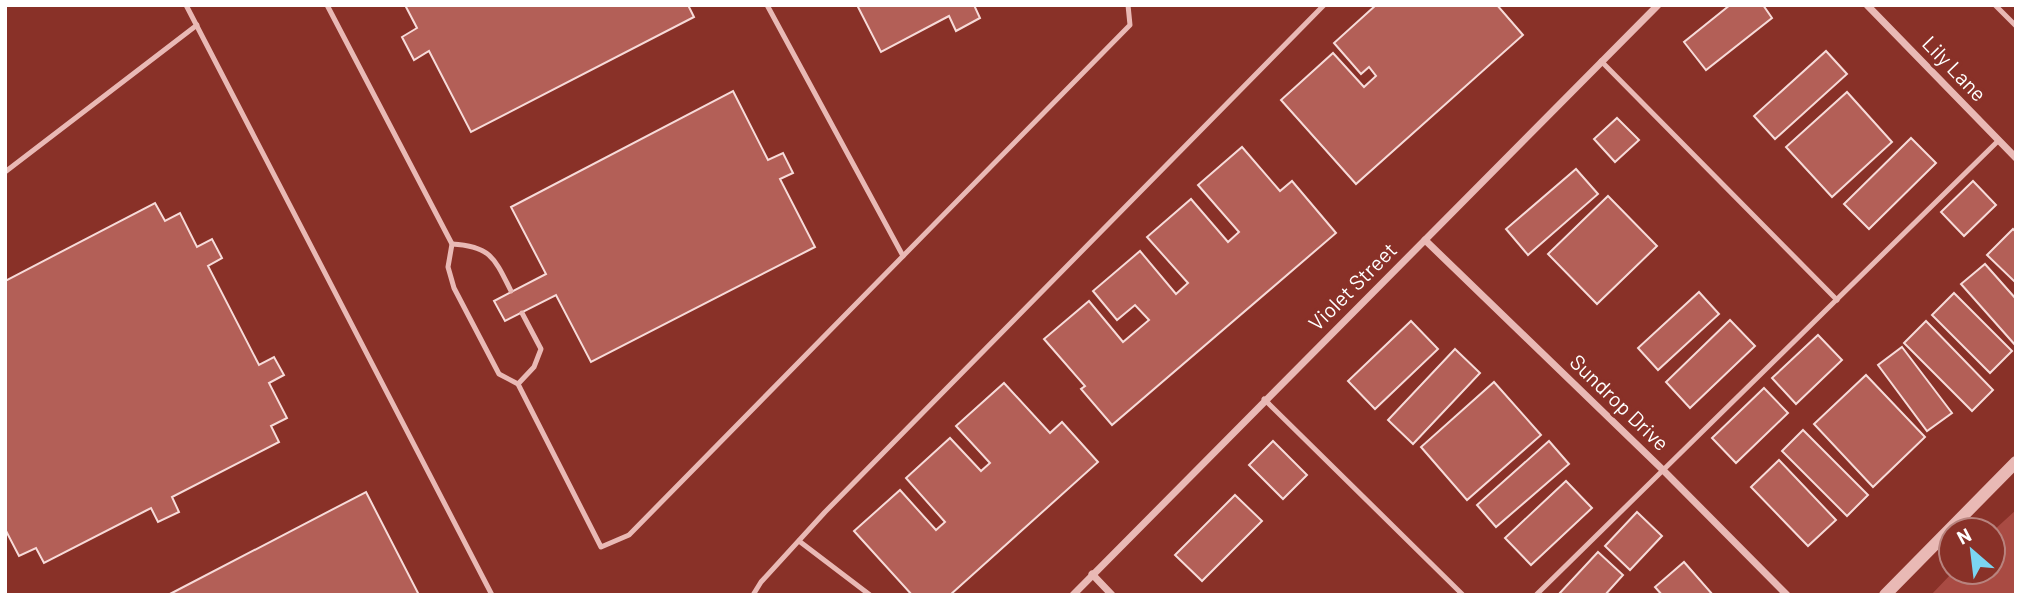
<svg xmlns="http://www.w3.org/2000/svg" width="2021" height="600" font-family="Barlow,sans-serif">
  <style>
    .green { fill: #a94b43 }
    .building { fill: #b35f57; stroke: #f7dbd9; stroke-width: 2 }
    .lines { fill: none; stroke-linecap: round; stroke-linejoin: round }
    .service { stroke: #e9b9b5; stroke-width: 5 }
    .minor { stroke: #e9b9b5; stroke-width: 7 }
    .tertiary { stroke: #e9b9b5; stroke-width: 12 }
    .labels { text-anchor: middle; stroke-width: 7; stroke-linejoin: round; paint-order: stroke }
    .street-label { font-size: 21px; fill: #fff; stroke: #893128 }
  </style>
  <rect width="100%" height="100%" fill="#893128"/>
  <!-- green -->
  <polygon class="green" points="2016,510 2016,595 1931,595 1953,572 1993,572 1993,531"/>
  <!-- building -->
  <g class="building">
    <polygon points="405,5 688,5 694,17 471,132 429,51 414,60 402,37 417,28"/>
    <polygon points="857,5 974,5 980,18 956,31 949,16 881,52"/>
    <polygon points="1376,5 1497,5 1523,35 1356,184 1281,100 1333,53 1364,87 1376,76 1369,67 1361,74 1334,43"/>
    <polygon points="1730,5 1763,5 1772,18 1706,70 1684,42"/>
    <polygon points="1826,51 1847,74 1775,139 1754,116"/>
    <polygon points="733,91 768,160 783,153 793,173 780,179 815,247 591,362 556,295 505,321 494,301 546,274 511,207"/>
    <polygon points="1847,92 1892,142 1832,197 1786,147"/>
    <polygon points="1617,118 1639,140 1615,162 1594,139"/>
    <polygon points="1911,138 1936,163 1869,229 1844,204"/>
    <polygon points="1242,147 1280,191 1292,181 1336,233 1112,425 1081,389 1085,386 1044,339 1089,301 1123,342 1149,320 1135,305 1117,320 1093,291 1140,251 1176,294 1188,283 1147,237 1191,199 1228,242 1239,232 1198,185"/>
    <polygon points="1576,169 1598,194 1528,255 1506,229"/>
    <polygon points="1973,181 1996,205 1964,236 1941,212"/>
    <polygon points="1608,196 1657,246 1597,304 1548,254"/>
    <polygon points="155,203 165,221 180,213 197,247 212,239 222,258 208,266 259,365 274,357 284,375 269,383 287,418 271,426 279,442 172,497 179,512 158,522 151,508 44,563 36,548 19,556 5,529 5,281"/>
    <polygon points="2013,229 2016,232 2016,283 1987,255"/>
    <polygon points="1985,264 2016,299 2016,346 1961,284"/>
    <polygon points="1699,292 1719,314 1658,370 1638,348"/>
    <polygon points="1954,293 2012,351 1990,373 1932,315"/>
    <polygon points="1730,320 1755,346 1690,408 1666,382"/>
    <polygon points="1411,321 1438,349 1375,409 1348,381"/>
    <polygon points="1926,321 1993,390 1972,411 1904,343"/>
    <polygon points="1818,335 1842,360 1796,404 1772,378"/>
    <polygon points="1902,347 1952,413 1927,431 1878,365"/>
    <polygon points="1455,349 1480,373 1413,444 1388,420"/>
    <polygon points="1866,375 1925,437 1873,487 1814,424"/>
    <polygon points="1494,382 1541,435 1467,500 1421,447"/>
    <polygon points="1004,383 1050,433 1062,422 1098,462 950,595 912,595 854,531 900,490 936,530 945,522 906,478 950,438 981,471 990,463 956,426"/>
    <polygon points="1764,388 1788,413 1736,463 1712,438"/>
    <polygon points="1803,430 1868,495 1847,516 1782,451"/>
    <polygon points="1273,441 1307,475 1283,499 1249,465"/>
    <polygon points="1549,441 1569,464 1496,527 1477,505"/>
    <polygon points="1779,460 1836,520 1808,546 1751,487"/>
    <polygon points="1566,481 1592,508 1531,565 1505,538"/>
    <polygon points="366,492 419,595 168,595"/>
    <polygon points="1235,495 1262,521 1202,581 1175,555"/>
    <polygon points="1637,512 1662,536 1630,570 1605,546"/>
    <polygon points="1598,552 1623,575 1605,595 1558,595"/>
    <polygon points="1684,562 1713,595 1662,595 1655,587"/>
  </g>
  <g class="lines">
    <!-- service -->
    <g class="service">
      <polyline points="186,5 492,595"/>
      <polyline points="327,5 452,244 448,267 454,288 499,374 518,384 601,547 629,535 1130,25 1128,5"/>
      <polyline points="767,5 903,256"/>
      <polyline points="1995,5 2016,26"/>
      <polyline points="1601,61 1837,300"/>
      <polyline points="5,172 197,25"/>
      <path d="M452,244c39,2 43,15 59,47"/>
      <polyline points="518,384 534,367 541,349 522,313"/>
      <polyline points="1264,399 1463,595"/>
      <polyline points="799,541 870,595"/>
      <polyline points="753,595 761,582 825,512 1324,5"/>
      <polyline points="1536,595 1999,140"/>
    </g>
    <!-- minor -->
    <g class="minor">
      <polyline points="1867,5 2016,158"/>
      <polyline points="1425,240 1663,470 1787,595"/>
      <polyline points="1092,574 1112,595"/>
      <polyline points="1073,595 1658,5"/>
    </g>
    <!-- tertiary -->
    <polyline class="tertiary" points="1885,595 2016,462"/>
  </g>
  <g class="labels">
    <!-- street labels -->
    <g class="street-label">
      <text transform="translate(1954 69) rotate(46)" y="7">Lily Lane</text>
      <text transform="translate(1353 287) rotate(-45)" y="7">Violet Street</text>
      <text transform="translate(1619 403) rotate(44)" y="7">Sundrop Drive</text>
    </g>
  </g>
  <!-- border -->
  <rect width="2021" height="600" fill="none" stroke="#ffffff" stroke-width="14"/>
  <!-- north arrow -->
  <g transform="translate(1972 551) rotate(332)"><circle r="33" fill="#893128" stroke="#b8837e" stroke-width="2"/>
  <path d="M0-5L12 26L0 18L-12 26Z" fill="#7bd5f1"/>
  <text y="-10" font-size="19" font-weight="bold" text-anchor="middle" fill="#ffffff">N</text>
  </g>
</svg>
